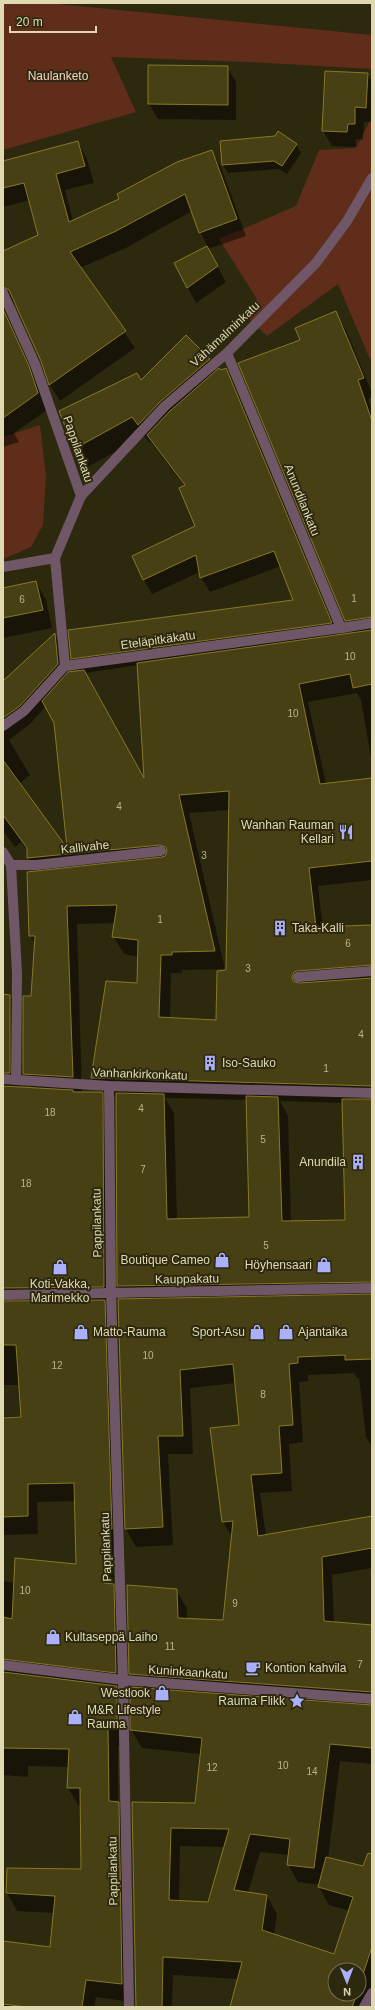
<svg xmlns="http://www.w3.org/2000/svg" width="375" height="2010" font-family="Arial,sans-serif">
  <style>
    .green { fill: #602d1a }
    .shadow { fill: #0007; fill-rule: evenodd }
    .building { fill: #474014; stroke: #877924; fill-rule: evenodd }
    .lines { fill: none; stroke-linecap: round; stroke-linejoin: round }
    .minor { stroke: #705767; stroke-width: 10 }
    .labels { text-anchor: middle; stroke-width: 4; stroke-linejoin: round; paint-order: stroke }
    .number-label { font-size: 10px; fill: #b9b38a }
    .park-label { font-size: 12px; fill: #f6cfc2; stroke: #2d290f }
    .street-label { font-size: 12px; fill: #dfd9b2; stroke: #2d290f }
    .poi-label { font-size: 12px; fill: #dfd9b2; stroke: #2d290f; text-anchor: end }
  </style>
  <rect width="100%" height="100%" fill="#2d290f"/>
  <!-- green -->
  <g class="green">
    <polygon points="3,3 48,3 372,35 372,69 248,62 111,57 136,112 3,150"/>
    <polygon points="372,117 372,361 369,357 338,284 267,336 242,312 257,299 219,239 296,206 319,150 356,148"/>
    <polygon points="40,425 46,477 43,525 31,547 3,559 3,437"/>
  </g>
  <!-- shadow -->
  <g class="shadow">
    <polygon points="227,67 236,82 236,120 158,119 149,104"/>
    <polygon points="368,74 372,82 372,122 364,122 363,140 356,139 356,147 332,146 323,131"/>
    <polygon points="78,142 87,159 94,183 65,190 73,221 121,200 211,151 221,167 246,236 208,249 226,282 196,303 175,264 208,247 200,232 192,211 126,248 80,268 135,348 60,401 50,385 42,361 16,305 9,304 6,309 6,313 38,384 47,410 14,433 19,442 3,447 3,252 39,236 30,200 3,207 3,162"/>
    <polygon points="296,144 301,153 287,174 279,169 228,173 223,165"/>
    <path d="M336,312l10,18 26,63v4l-4,2 4,12v353l-11,-64 -4,-7 -49,9 18,82 46,-5v101l-54,6 5,42 49,-2v521l-6,-10 -7,-59h-2l-3,-5 -46,2v6l-9,1 4,60 -14,2 3,47 -32,2 6,43 106,-19v51l-40,7 2,48 38,3v138l-32,-3 -12,97 42,11 2,-10v145l-2,3h-139l7,-28 -65,-4 -1,31 47,1h-82l-4,-204 63,1 5,-50 -59,-6 -11,-18 8,-41 -9,-15 46,-84 11,18v11l37,2 8,-84 -9,-15 17,-97 -4,-42 -46,5 3,66h-25l5,91 -37,2 -10,-18 1,-229 -9,-14 -1,-189 -13,-1 8,15 2,193 8,243 -9,1 1,39 9,16 3,87 -9,-1 9,16 1,41h-9v57l11,18 3,181 -36,-5 -2,10h-91v-65l48,6 3,-35 -37,-2 -10,-18 75,-23 -1,-64h-2l-11,-18 1,-21 -41,-1v11l-25,-2v-194l12,2 62,-18 -2,-64 -38,1 1,32 -35,1v-118l19,-1 -2,-31h-17v-94l7,11h2l-9,-15v-291h7l10,18 -1,73 13,1 -8,-14 8,-77 3,-53 -5,-8 6,-64 -8,-14v-6l-7,-10 -6,5 -12,-16v-149l52,-47 10,17 2,23 12,-3 -7,-14 223,-57 -14,-35 -71,26 -9,-14 -1,-6 -48,22 -8,-14 52,-53 -11,-40 -34,-45 -1,1 -6,-7 -58,32 -11,-19 -14,-37 80,-30 68,-22 7,12 10,-3 8,15 105,252 15,-2 -8,-14 -45,-279zM138,665l7,116 -60,-108zM46,706l9,17 14,129 -50,-68 11,-9 -21,-35 21,-16zM230,810l-4,165 -9,46 -47,-2 1,-46h11v-3l43,-1 -36,-156zM115,923l-2,13 11,18 15,3 -1,27 -32,-2 -14,96 9,15h-19l-5,-169zM165,1098l82,2 3,118 -73,2 -3,-107zM280,1101l63,2 3,118 -55,1 -3,-106zM180,1846l45,1 -16,56 -30,-1zM260,1852l29,3 -1,9 10,18 22,3 -1,2 10,18 21,6 -15,44 -61,-20 3,-21 -10,-18 -19,-3zM335,1970h24v24h-24z"/>
    <polygon points="36,582 46,600 52,628 3,638 3,589"/>
  </g>
  <!-- building -->
  <g class="building">
    <polygon points="148,65 228,66 228,105 148,104"/>
    <polygon points="325,71 368,73 366,108 355,107 355,124 348,124 347,132 322,131"/>
    <polygon points="278,131 297,144 282,166 274,161 222,165 220,141 275,136"/>
    <polygon points="78,141 85,166 56,174 69,222 119,199 117,194 177,162 212,150 237,219 199,233 185,194 116,231 70,252 126,331 49,385 41,361 9,290 3,287 3,251 38,235 24,183 3,188 3,161"/>
    <polygon points="207,246 218,266 187,288 174,263"/>
    <polygon points="3,309 29,366 38,393 3,418"/>
    <polygon points="336,311 364,378 358,380 372,421 372,617 345,621 238,363 300,340 295,328"/>
    <polygon points="186,335 210,359 161,401 138,425 132,417 74,449 59,411 137,373 141,380"/>
    <polygon points="219,368 221,370 226,368 332,623 71,659 68,630 293,600 274,551 200,578 196,555 143,580 132,556 195,526 179,488 185,485 147,435 170,411"/>
    <polygon points="36,581 43,610 3,618 3,588"/>
    <path d="M372,630v54l-19,4 -3,-14 -51,10 21,100 52,-6v83l-63,7 7,59 56,-2v40l-75,6 -3,1 -2,5 1,4 6,2 73,-5v108l-281,-8 15,-97 31,2 1,-43 -26,-3 5,-32 -50,1 6,171 -50,-3v-78h8l4,-60h-6l-2,-64 135,-15 3,-1 2,-5 -1,-4 -6,-2 -133,13v-10l-24,-33v-55l64,88 -13,-125 -12,-22 26,-29 16,-2 60,108 -7,-115zM229,791l-3,179 -9,1 -1,49 -57,-3 2,-62h11v-3l43,-1 -36,-156z"/>
    <polygon points="55,633 58,664 20,706 3,718 3,681"/>
    <polygon points="3,994 10,995 10,1073 3,1073"/>
    <polygon points="3,1086 73,1090 73,1092 103,1092 104,1287 3,1288"/>
    <polygon points="116,1093 164,1094 167,1219 249,1217 246,1096 278,1097 282,1221 345,1220 342,1099 372,1099 372,1282 117,1286"/>
    <polygon points="372,1294 372,1359 345,1360 345,1355 298,1357 298,1363 289,1364 293,1425 279,1426 282,1473 251,1475 258,1536 372,1516 372,1548 322,1557 324,1621 372,1625 372,1692 129,1674 127,1585 177,1589 178,1618 223,1620 233,1521 222,1522 210,1428 239,1425 233,1364 180,1370 183,1436 158,1436 163,1527 125,1529 118,1299"/>
    <polygon points="105,1300 112,1529 103,1530 104,1583 114,1584 116,1673 3,1659 3,1617 12,1619 15,1558 76,1564 74,1483 28,1484 28,1516 3,1517 3,1418 21,1417 16,1345 3,1345 3,1301"/>
    <polygon points="3,1672 117,1686 117,1729 108,1728 109,1801 119,1802 122,1984 86,1980 82,2007 26,2007 3,2004 3,1941 50,1947 55,1896 6,1893 7,1868 81,1869 80,1788 67,1788 69,1749 3,1748"/>
    <path d="M130,1687l242,18v43l-42,-4 -16,124 -27,-3 3,-26 -40,-5 -16,56 33,5 -5,35 72,24 19,-57 -35,-10 8,-30 37,9 5,-13 4,1v93l-13,39v-16h-24v24h22l-5,13h-122l12,-45 -79,-5 -1,50h-26l-4,-205 63,1 7,-65 -72,-8zM171,1828l58,1 -21,73 -39,-2z"/>
  </g>
  <g class="lines">
    <!-- minor -->
    <g class="minor">
      <polyline points="3,293 35,364 81,496 55,558 65,666"/>
      <polyline points="227,353 341,628 372,623"/>
      <polyline points="81,496 165,406 227,353 316,263 347,221 372,178"/>
      <polyline points="3,567 55,558"/>
      <polyline points="3,726 24,711 65,666 341,628"/>
      <polyline points="3,852 11,865 17,973 16,1080"/>
      <polyline points="11,865 37,865 161,851"/>
      <polyline points="298,977 372,971"/>
      <polyline points="3,1079 109,1086 372,1093"/>
      <polyline points="109,1086 111,1294 123,1680 129,2007"/>
      <polyline points="3,1295 372,1288"/>
      <polyline points="3,1665 123,1680 372,1699"/>
      <polyline points="364,2007 372,1993"/>
    </g>
  </g>
  <!-- icons -->
  <defs>
    <g id="restaurant-bare" transform="scale(1.2)"><path d="M-5-6h1v4h1v-4h1v4h1v-4h1v5L-1.5 .5V6h-2V.5L-5-1ZM5-6V6H3V1.5H1.5Q1.5-4 5-6Z" fill="#aab0fc" stroke="#2d290f" stroke-width="2.5" paint-order="stroke"/></g>
    <g id="building-bare" transform="scale(1.2)"><path d="M-4-6H4V6H1V3H-1V6H-4ZM-2.5-4.3h1.7v1.8h-1.7ZM.8-4.3h1.7v1.8H.8ZM-2.5-1h1.7V.8h-1.7ZM.8-1h1.7V.8H.8Z" fill="#aab0fc" stroke="#2d290f" stroke-width="2.5" paint-order="stroke"/></g>
    <g id="shop-bare" transform="scale(1.2)"><path d="M-5-2.5h2.3a2.7 3.5 0 0 1 5.4 0H5L5.5 6h-11ZM-1.5-2.5h3a1.5 2.3 0 0 0-3 0Z" fill="#aab0fc" stroke="#2d290f" stroke-width="2.5" paint-order="stroke"/></g>
    <g id="cafe-bare" transform="scale(1.2)"><path d="M-5.5-4.5H6V0H3Q3 3.5 0 3.5H-2.5Q-5.5 3.5-5.5 0ZM3-3.2v2h1.7v-2ZM-6 4.5H4V6H-6Z" fill="#aab0fc" stroke="#2d290f" stroke-width="2.5" paint-order="stroke"/></g>
    <g id="sight-bare" transform="scale(1.2)"><path d="M0-6L1.8-2.2L6-1.7L2.9 1.2L3.7 5.4L0 3.3L-3.7 5.4L-2.9 1.2L-6-1.7L-1.8-2.2Z" fill="#aab0fc" stroke="#2d290f" stroke-width="2.5" paint-order="stroke"/></g>
  </defs>
  <g fill-rule="evenodd">
    <use href="#restaurant-bare" x="346" y="832"/>
    <use href="#building-bare" x="280" y="928"/>
    <use href="#building-bare" x="210" y="1063"/>
    <use href="#building-bare" x="358" y="1162"/>
    <use href="#shop-bare" x="222" y="1260"/>
    <use href="#shop-bare" x="324" y="1265"/>
    <use href="#shop-bare" x="60" y="1267"/>
    <use href="#shop-bare" x="81" y="1332"/>
    <use href="#shop-bare" x="257" y="1332"/>
    <use href="#shop-bare" x="286" y="1332"/>
    <use href="#shop-bare" x="53" y="1637"/>
    <use href="#cafe-bare" x="253" y="1668"/>
    <use href="#shop-bare" x="162" y="1693"/>
    <use href="#sight-bare" x="297" y="1701"/>
    <use href="#shop-bare" x="75" y="1717"/>
  </g>
  <g class="labels">
    <!-- number labels -->
    <g class="number-label">
      <text x="354" y="602">1</text>
      <text x="22" y="603">6</text>
      <text x="350" y="660">10</text>
      <text x="293" y="717">10</text>
      <text x="119" y="810">4</text>
      <text x="204" y="859">3</text>
      <text x="160" y="923">1</text>
      <text x="348" y="947">6</text>
      <text x="248" y="972">3</text>
      <text x="361" y="1038">4</text>
      <text x="326" y="1072">1</text>
      <text x="141" y="1112">4</text>
      <text x="50" y="1116">18</text>
      <text x="263" y="1143">5</text>
      <text x="143" y="1173">7</text>
      <text x="26" y="1187">18</text>
      <text x="266" y="1249">5</text>
      <text x="148" y="1359">10</text>
      <text x="57" y="1369">12</text>
      <text x="263" y="1398">8</text>
      <text x="25" y="1594">10</text>
      <text x="235" y="1607">9</text>
      <text x="170" y="1650">11</text>
      <text x="360" y="1668">7</text>
      <text x="283" y="1769">10</text>
      <text x="212" y="1771">12</text>
      <text x="312" y="1775">14</text>
    </g>
    <!-- park labels -->
    <g class="park-label">
      <text x="58" y="80">Naulanketo</text>
    </g>
    <!-- street labels -->
    <g class="street-label">
      <text transform="translate(225 334) rotate(-43)" y="4">Vähämalminkatu</text>
      <text transform="translate(78 449) rotate(71)" y="4">Pappilankatu</text>
      <text transform="translate(302 500) rotate(68)" y="4">Anundilankatu</text>
      <text transform="translate(158 640) rotate(-8)" y="4">Eteläpitkäkatu</text>
      <text transform="translate(85 847) rotate(-6)" y="4">Kallivahe</text>
      <text transform="translate(140 1074) rotate(2)" y="4">Vanhankirkonkatu</text>
      <text transform="translate(97 1223) rotate(-91)" y="4">Pappilankatu</text>
      <text transform="translate(187 1279) rotate(-1)" y="4">Kauppakatu</text>
      <text transform="translate(106 1547) rotate(-92)" y="4">Pappilankatu</text>
      <text transform="translate(188 1672) rotate(4)" y="4">Kuninkaankatu</text>
      <text transform="translate(113 1871) rotate(-91)" y="4">Pappilankatu</text>
    </g>
    <!-- poi labels -->
    <g class="poi-label">
      <text x="334" y="829">Wanhan Rauman<tspan x="334" dy="14">Kellari</tspan></text>
      <text x="292" y="932" text-anchor="start">Taka-Kalli</text>
      <text x="222" y="1067" text-anchor="start">Iso-Sauko</text>
      <text x="346" y="1166">Anundila</text>
      <text x="210" y="1264">Boutique Cameo</text>
      <text x="312" y="1269">Höyhensaari</text>
      <text x="60" y="1288" text-anchor="middle">Koti-Vakka,<tspan x="60" dy="14">Marimekko</tspan></text>
      <text x="93" y="1336" text-anchor="start">Matto-Rauma</text>
      <text x="245" y="1336">Sport-Asu</text>
      <text x="298" y="1336" text-anchor="start">Ajantaika</text>
      <text x="65" y="1641" text-anchor="start">Kultaseppä Laiho</text>
      <text x="265" y="1672" text-anchor="start">Kontion kahvila</text>
      <text x="150" y="1697">Westlook</text>
      <text x="285" y="1705">Rauma Flikk</text>
      <text x="87" y="1714" text-anchor="start">M&amp;R Lifestyle<tspan x="87" dy="14">Rauma</tspan></text>
    </g>
  </g>
  <!-- border -->
  <rect width="375" height="2010" fill="none" stroke="#dfd9b2" stroke-width="8"/>
  <!-- north arrow -->
  <g transform="translate(347 1982) rotate(179)"><circle r="19" fill="#2d290f" stroke="#746f50"/>
  <path d="M0-3L7 15L0 10L-7 15Z" fill="#aab0fc"/>
  <text y="-6" font-size="11" font-weight="bold" text-anchor="middle" fill="#dfd9b2">N</text>
  </g>
  <!-- scale -->
  <path d="M10 26v6h86v-6" fill="none" stroke="#dfd9b2" stroke-width="2"/>
  <text x="16" y="26" font-size="12" fill="#dfd9b2" stroke="#2d290f" stroke-width="3" paint-order="stroke">20 m</text>
</svg>
